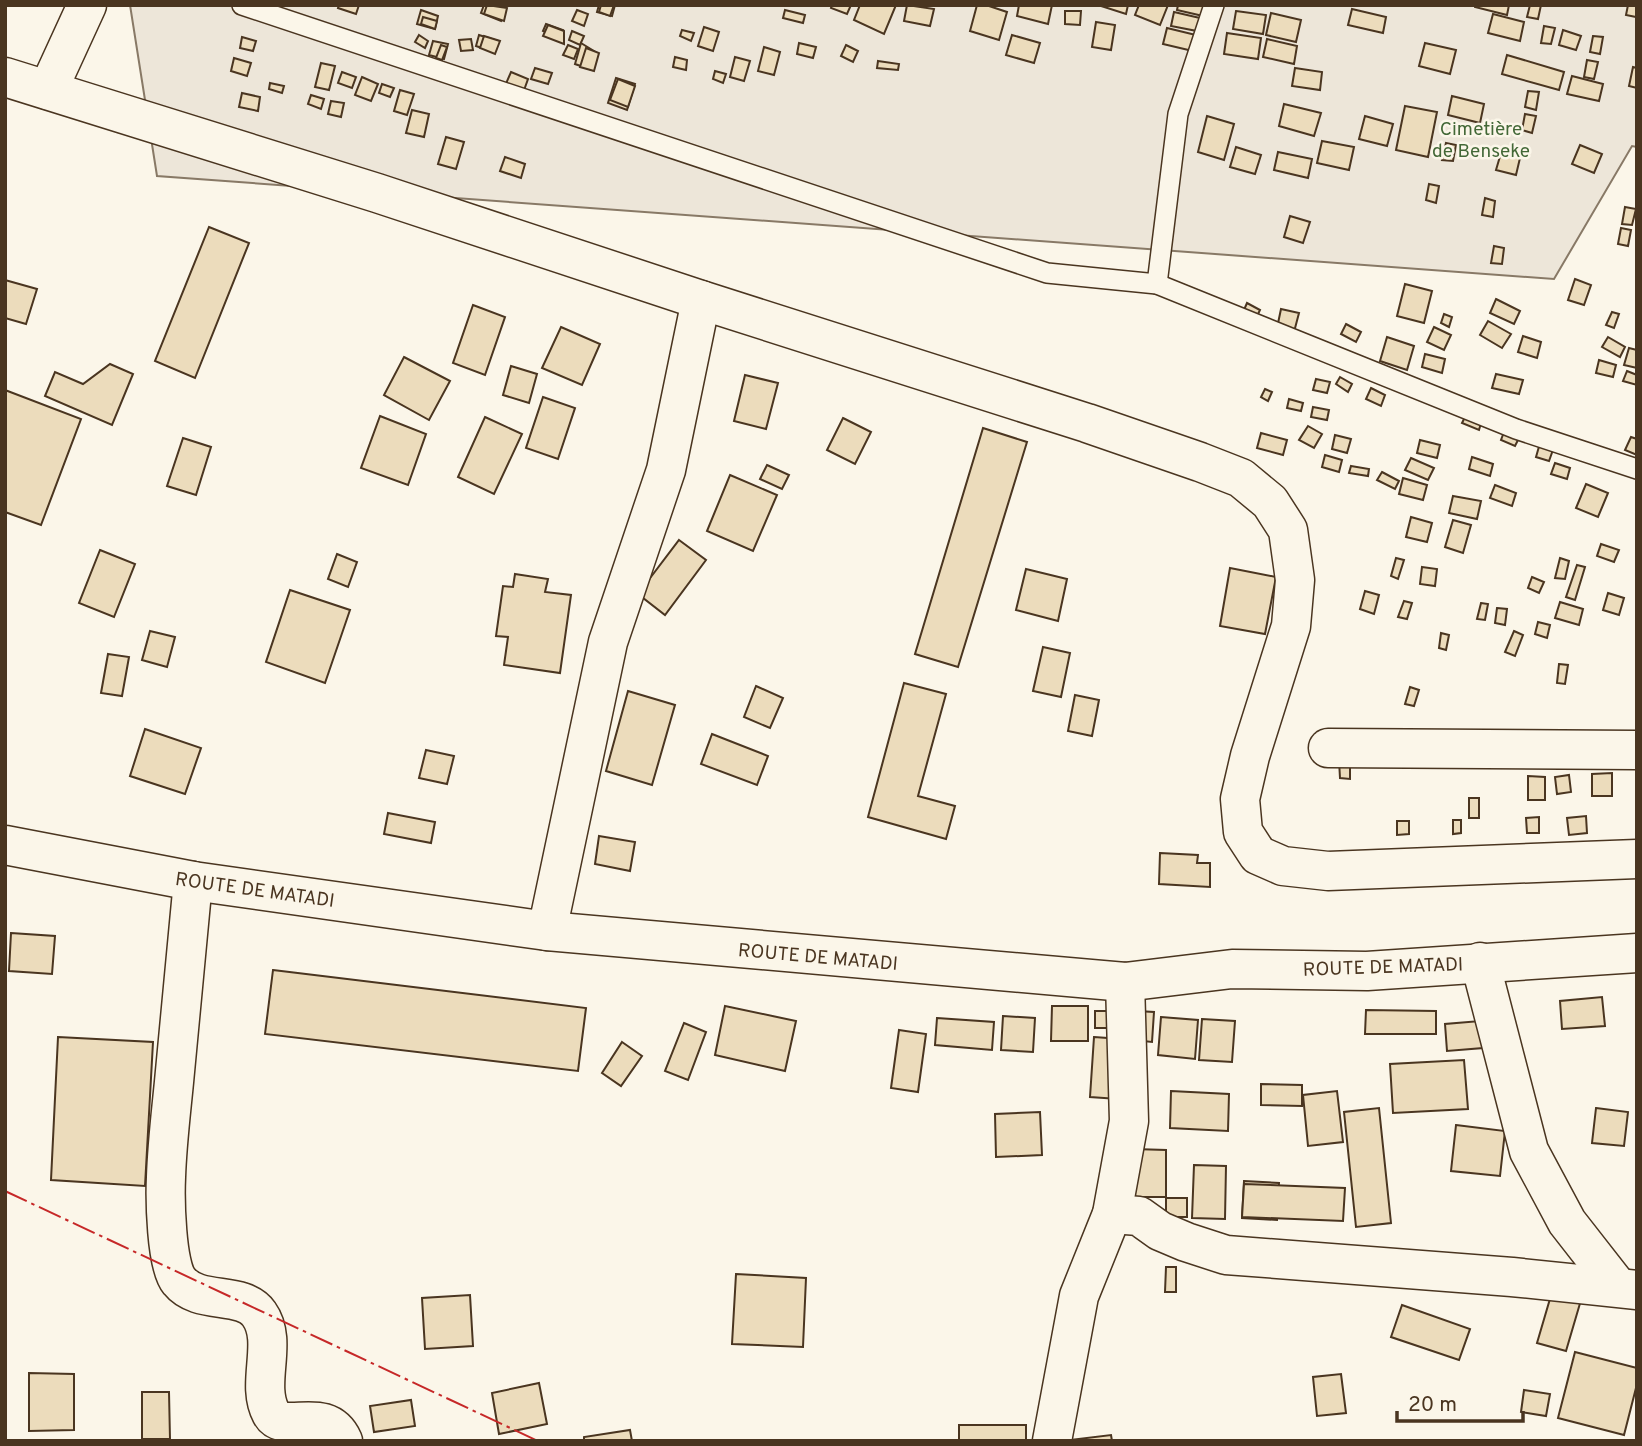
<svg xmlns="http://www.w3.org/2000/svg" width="1642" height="1446" font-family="Overpass,sans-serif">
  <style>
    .green { fill: #ede6d9; stroke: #887966; stroke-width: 2 }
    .building { fill: #ecdcbc; stroke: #4a3520; stroke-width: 2 }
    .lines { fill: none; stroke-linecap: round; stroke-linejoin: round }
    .service-casing { stroke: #4a3520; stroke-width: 22 }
    .minor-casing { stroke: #4a3520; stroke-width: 41 }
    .trunk-casing { stroke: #4a3520; stroke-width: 41 }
    .service { stroke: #fbf6e9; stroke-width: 19 }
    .minor { stroke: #fbf6e9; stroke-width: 38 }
    .trunk { stroke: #fbf6e9; stroke-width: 38 }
    .power { stroke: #c62828; stroke-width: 2; stroke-dasharray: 24 5 3.5 5; stroke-linecap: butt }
    .labels { text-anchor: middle; stroke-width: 5; stroke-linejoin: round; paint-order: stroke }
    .park-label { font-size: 19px; fill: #436837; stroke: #fbf6e9 }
    .street-label { font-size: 19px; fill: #4a3520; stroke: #fbf6e9 }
  </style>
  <rect width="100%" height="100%" fill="#fbf6e9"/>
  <!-- green -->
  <polygon class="green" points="130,5 1637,5 1637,147 1632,146 1554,279 157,176"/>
  <!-- building -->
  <g class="building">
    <polygon points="339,5 359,5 356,14 338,8"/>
    <polygon points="484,5 495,5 505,9 501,21 481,13"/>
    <polygon points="487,5 507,8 504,21 484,14"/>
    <polygon points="599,5 615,5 612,16 597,12"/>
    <polygon points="601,5 614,5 610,16 599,12"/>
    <polygon points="832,5 851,5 847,14 831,8"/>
    <polygon points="860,5 896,5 884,34 854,20"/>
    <polygon points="907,5 934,9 930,26 904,21"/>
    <polygon points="977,5 986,5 1007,12 999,40 970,31"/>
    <polygon points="1019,5 1052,5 1048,24 1017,16"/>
    <polygon points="1098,5 1128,5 1126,14"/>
    <polygon points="1139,5 1168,5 1160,25 1135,15"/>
    <polygon points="1178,5 1205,5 1203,16 1177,10"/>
    <polygon points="1475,5 1509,5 1507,15 1475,7"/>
    <polygon points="1530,5 1541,5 1538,19 1527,17"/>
    <polygon points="1628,5 1637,5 1636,17 1626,15"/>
    <polygon points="1352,9 1386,17 1383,33 1348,25"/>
    <polygon points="421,10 438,16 435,29 417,24"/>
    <polygon points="577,10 588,14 584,26 572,21"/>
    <polygon points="785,10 805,15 803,23 783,18"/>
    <polygon points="1065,11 1081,11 1080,25 1065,24"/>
    <polygon points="1236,11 1266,15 1263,34 1233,29"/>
    <polygon points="1174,12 1200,18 1197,31 1171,26"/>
    <polygon points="1271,13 1301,20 1296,42 1266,35"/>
    <polygon points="1493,14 1524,22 1520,41 1488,33"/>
    <polygon points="423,17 437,21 435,29 421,24"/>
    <polygon points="1096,22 1115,25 1111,50 1092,47"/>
    <polygon points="546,24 563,30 560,38 543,31"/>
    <polygon points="548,25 564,31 564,44 543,36"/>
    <polygon points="1544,26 1555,28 1551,44 1541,43"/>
    <polygon points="704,27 719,32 713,51 698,46"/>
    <polygon points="1167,28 1200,36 1197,52 1163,44"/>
    <polygon points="682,30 694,33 691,41 680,36"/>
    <polygon points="1563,30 1581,36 1576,50 1559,45"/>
    <polygon points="572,31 584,36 580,45 569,40"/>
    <polygon points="1227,33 1261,38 1258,59 1224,54"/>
    <polygon points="419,35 428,41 425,48 415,42"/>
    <polygon points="479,35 498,41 494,52 476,46"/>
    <polygon points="1012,35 1040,43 1034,63 1006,55"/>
    <polygon points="484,36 500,41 495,54 480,48"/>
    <polygon points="1593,36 1603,37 1600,54 1590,52"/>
    <polygon points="242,37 256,41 253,51 240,48"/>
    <polygon points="471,39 473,50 461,51 459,40"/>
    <polygon points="1267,39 1297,46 1294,64 1263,57"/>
    <polygon points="433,41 448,44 444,59 429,55"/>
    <polygon points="581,43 597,53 592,70 575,64"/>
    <polygon points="799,43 816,47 813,58 797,54"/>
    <polygon points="1425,43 1456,50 1450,74 1419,66"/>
    <polygon points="441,45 447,47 442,60 436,58"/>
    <polygon points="568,45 578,49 574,59 563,55"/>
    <polygon points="846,45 858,51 853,62 841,56"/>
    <polygon points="764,47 780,52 774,75 758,71"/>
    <polygon points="586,48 599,53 594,71 580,67"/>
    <polygon points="1507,55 1564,72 1559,90 1502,74"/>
    <polygon points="675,57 687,60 686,70 673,67"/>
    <polygon points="735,57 750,61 744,81 730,77"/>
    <polygon points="234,58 251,63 247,76 231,71"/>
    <polygon points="1587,60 1598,62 1594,79 1584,77"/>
    <polygon points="878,61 899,64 898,70 877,68"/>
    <polygon points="321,63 335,66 329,90 315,87"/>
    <polygon points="1633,67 1637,68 1637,88 1629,86"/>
    <polygon points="535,68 552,73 548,84 531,79"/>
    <polygon points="1295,68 1322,72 1320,90 1292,86"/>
    <polygon points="715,71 726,74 723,83 713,79"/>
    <polygon points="342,72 356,77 352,88 338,83"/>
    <polygon points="511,72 528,79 523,93 505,86"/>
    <polygon points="1572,76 1603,84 1599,101 1567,94"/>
    <polygon points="362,77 378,84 371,101 355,95"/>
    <polygon points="616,78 635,84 627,110 608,103"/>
    <polygon points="618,79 635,86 628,107 610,100"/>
    <polygon points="270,83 284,86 282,93 269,89"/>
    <polygon points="382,84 394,88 390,97 379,93"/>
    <polygon points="400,90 414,94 407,115 394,111"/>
    <polygon points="1528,91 1539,92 1536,110 1525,107"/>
    <polygon points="242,93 260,97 258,111 239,107"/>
    <polygon points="311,95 324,99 321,109 308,104"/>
    <polygon points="1452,96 1484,104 1480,123 1448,115"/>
    <polygon points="331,101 344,103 341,117 328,114"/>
    <polygon points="1284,104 1321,113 1314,136 1279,126"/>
    <polygon points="1405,106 1437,112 1428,157 1396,150"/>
    <polygon points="412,110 429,114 424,137 406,133"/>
    <polygon points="1525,114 1536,116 1532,133 1522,130"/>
    <polygon points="1207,116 1234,124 1224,160 1198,152"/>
    <polygon points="1365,116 1393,124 1387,146 1359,139"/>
    <polygon points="446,137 464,142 456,169 438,164"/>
    <polygon points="1322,141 1354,147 1349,170 1317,163"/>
    <polygon points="1446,143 1456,145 1453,161 1442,160"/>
    <polygon points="1580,145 1602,154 1594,173 1572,164"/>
    <polygon points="1236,147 1261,155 1255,174 1230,167"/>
    <polygon points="1278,152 1312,159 1308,178 1274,170"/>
    <polygon points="1501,153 1520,158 1516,175 1496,170"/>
    <polygon points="505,157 525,164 521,178 500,171"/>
    <polygon points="1429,184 1439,186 1436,203 1426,200"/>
    <polygon points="1485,198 1495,201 1493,217 1482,215"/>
    <polygon points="1625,207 1636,209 1632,225 1622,224"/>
    <polygon points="1290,216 1310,222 1303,243 1284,237"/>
    <polygon points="209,227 249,243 195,378 155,361"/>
    <polygon points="1621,228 1631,230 1628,246 1618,244"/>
    <polygon points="1494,246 1504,248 1502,264 1491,263"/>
    <polygon points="1575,279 1591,285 1584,305 1568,300"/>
    <polygon points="5,280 37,289 26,324 5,318"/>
    <polygon points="1405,284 1432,291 1424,323 1397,316"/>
    <polygon points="1496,299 1520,311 1514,324 1490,313"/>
    <polygon points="1247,303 1260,310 1250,331 1237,326"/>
    <polygon points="473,305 505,317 485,375 453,363"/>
    <polygon points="1281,309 1299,313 1294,332 1277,328"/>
    <polygon points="1612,312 1619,314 1614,328 1606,325"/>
    <polygon points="1444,314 1452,317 1449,327 1441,323"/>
    <polygon points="1488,321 1511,334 1502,348 1480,335"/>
    <polygon points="1346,324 1361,332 1356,342 1341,334"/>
    <polygon points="561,327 600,344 582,385 542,368"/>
    <polygon points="1434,327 1451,335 1444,350 1427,342"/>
    <polygon points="1523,336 1541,342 1537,358 1518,352"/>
    <polygon points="1387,337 1414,346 1407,370 1380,361"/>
    <polygon points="1608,337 1625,347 1620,357 1602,347"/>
    <polygon points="1629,348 1637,350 1637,368 1624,365"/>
    <polygon points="1425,354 1445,359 1442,373 1422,367"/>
    <polygon points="404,357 450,381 429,420 384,395"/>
    <polygon points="1599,360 1616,365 1613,377 1596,373"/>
    <polygon points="110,364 133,374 112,425 45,396 55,372 83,384"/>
    <polygon points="511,366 537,374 529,403 503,395"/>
    <polygon points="1627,371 1637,375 1637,385 1623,381"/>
    <polygon points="1496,374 1523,380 1519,394 1492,388"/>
    <polygon points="745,375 778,383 766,429 734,421"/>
    <polygon points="1340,377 1352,384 1348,392 1336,384"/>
    <polygon points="1316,379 1330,382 1327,393 1313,390"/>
    <polygon points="1371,388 1385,395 1381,406 1366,399"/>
    <polygon points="1265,389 1272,392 1268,401 1261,397"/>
    <polygon points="5,390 81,419 41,525 5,512"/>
    <polygon points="543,397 575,408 558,459 526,448"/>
    <polygon points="1289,399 1303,403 1301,411 1287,408"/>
    <polygon points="1313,407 1329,410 1327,420 1311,417"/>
    <polygon points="380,416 426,434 408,485 361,468"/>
    <polygon points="485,417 522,434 494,494 458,477"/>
    <polygon points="1465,417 1481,423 1479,430 1462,423"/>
    <polygon points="843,418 871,432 855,464 827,450"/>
    <polygon points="1308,426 1322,434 1314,448 1299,440"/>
    <polygon points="983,428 1027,442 958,667 915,654"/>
    <polygon points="1504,432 1519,438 1515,446 1501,440"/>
    <polygon points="1261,433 1287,440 1283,455 1257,448"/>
    <polygon points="1335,435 1351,439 1347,453 1332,449"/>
    <polygon points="1631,437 1637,439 1637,455 1625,450"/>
    <polygon points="183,438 211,447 196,495 167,486"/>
    <polygon points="1420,440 1440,445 1437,458 1417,453"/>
    <polygon points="1540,443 1554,447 1549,461 1536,457"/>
    <polygon points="1325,455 1342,460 1339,472 1322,467"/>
    <polygon points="1472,457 1493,464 1490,476 1469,469"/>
    <polygon points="1411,458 1434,468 1428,480 1405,470"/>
    <polygon points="1555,463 1570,468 1567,479 1551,474"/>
    <polygon points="767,465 789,475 782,489 760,479"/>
    <polygon points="1351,466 1369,469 1368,476 1349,473"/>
    <polygon points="1382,472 1399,481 1395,489 1377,480"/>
    <polygon points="730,475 777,495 753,551 707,531"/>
    <polygon points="1403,478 1427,485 1423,500 1399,494"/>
    <polygon points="1586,484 1608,493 1598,517 1576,508"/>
    <polygon points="1495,485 1516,493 1512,506 1490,498"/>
    <polygon points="1453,496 1481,501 1477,519 1449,513"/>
    <polygon points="1411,517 1432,523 1427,542 1406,537"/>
    <polygon points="1453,520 1471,525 1463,553 1445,547"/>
    <polygon points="679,540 706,560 665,615 638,594"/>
    <polygon points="1601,544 1619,550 1614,562 1597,556"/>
    <polygon points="100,550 135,564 114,617 79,603"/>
    <polygon points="337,554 357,562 348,587 328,579"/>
    <polygon points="1396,558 1404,560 1398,579 1391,576"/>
    <polygon points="1560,558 1569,561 1565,579 1555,578"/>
    <polygon points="1577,565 1585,567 1575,600 1566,597"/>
    <polygon points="1422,567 1437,569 1435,586 1420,584"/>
    <polygon points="1230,568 1276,577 1265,634 1220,626"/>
    <polygon points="1026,569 1067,579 1058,621 1016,610"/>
    <polygon points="515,574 548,579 545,592 571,595 560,673 504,665 508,637 496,636 503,586 513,587"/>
    <polygon points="1532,577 1544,582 1539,593 1528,588"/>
    <polygon points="290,590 350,610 325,683 266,662"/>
    <polygon points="1365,591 1379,595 1374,614 1360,609"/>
    <polygon points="1608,593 1624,598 1619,615 1603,610"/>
    <polygon points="1404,601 1412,603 1407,619 1398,617"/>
    <polygon points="1560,602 1583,609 1579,625 1555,618"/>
    <polygon points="1481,603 1488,604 1485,620 1477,619"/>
    <polygon points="1497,608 1507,609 1505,625 1495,623"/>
    <polygon points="1538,622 1550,625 1547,638 1535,634"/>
    <polygon points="150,631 175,637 167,667 142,660"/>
    <polygon points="1514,631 1523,635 1515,656 1505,652"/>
    <polygon points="1441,633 1449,635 1446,650 1439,648"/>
    <polygon points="1043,647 1070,653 1061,697 1033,691"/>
    <polygon points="108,654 129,657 122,696 101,693"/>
    <polygon points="1559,664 1568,665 1565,684 1557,683"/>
    <polygon points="904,683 946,694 918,796 955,806 946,839 868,817"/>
    <polygon points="756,686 783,698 770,728 744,717"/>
    <polygon points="1410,687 1419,690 1414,706 1405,704"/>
    <polygon points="628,691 675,705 652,785 606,771"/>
    <polygon points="1075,695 1099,700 1092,736 1068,731"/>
    <polygon points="145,729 201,748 185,794 130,776"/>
    <polygon points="712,734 768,756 757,785 701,764"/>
    <polygon points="426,750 454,756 447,784 419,778"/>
    <polygon points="1339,760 1350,760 1350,779 1340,778"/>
    <polygon points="1612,773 1612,796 1592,796 1592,774"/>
    <polygon points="1569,775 1571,792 1557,794 1555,777"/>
    <polygon points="1528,776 1545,777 1545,800 1528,800"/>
    <rect x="1469" y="798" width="10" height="20"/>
    <polygon points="388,813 435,822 431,843 384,834"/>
    <polygon points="1586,816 1587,833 1569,835 1567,818"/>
    <polygon points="1539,817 1539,833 1527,833 1526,818"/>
    <polygon points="1453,820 1461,820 1461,833 1453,834"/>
    <polygon points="1397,821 1409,821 1409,834 1397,835"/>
    <polygon points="599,836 635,842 630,871 595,864"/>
    <polygon points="1160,853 1198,855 1197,863 1210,863 1210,887 1159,884"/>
    <polygon points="11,933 55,936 52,974 9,971"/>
    <polygon points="273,970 586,1008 578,1071 265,1034"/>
    <polygon points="1602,997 1605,1026 1562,1029 1560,1001"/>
    <polygon points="725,1006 796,1021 785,1071 715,1055"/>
    <polygon points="1052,1006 1088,1006 1088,1041 1051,1041"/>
    <polygon points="1366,1010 1436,1011 1436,1034 1365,1034"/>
    <rect x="1095" y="1011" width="18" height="17"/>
    <polygon points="1137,1011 1154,1012 1152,1042 1134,1040"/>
    <polygon points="1003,1016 1035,1018 1033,1052 1001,1050"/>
    <polygon points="1161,1017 1198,1020 1195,1059 1158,1055"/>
    <polygon points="937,1018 994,1022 992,1050 935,1045"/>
    <polygon points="1202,1019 1235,1021 1232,1062 1199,1060"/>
    <polygon points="1480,1021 1483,1048 1447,1051 1445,1024"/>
    <polygon points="684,1023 706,1032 688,1080 665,1071"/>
    <polygon points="899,1030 926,1034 918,1092 891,1088"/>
    <polygon points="58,1037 153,1042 145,1186 51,1180"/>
    <polygon points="1094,1037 1121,1039 1118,1099 1090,1097"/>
    <polygon points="622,1042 642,1056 621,1086 602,1073"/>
    <polygon points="1464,1060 1468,1109 1393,1113 1390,1064"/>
    <polygon points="1261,1084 1302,1085 1302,1106 1261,1105"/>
    <polygon points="1171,1091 1229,1094 1228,1131 1170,1128"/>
    <polygon points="1337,1091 1343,1142 1308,1146 1303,1095"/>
    <polygon points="1379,1108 1391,1223 1356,1227 1344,1112"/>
    <polygon points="1596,1108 1628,1112 1624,1146 1592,1143"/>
    <polygon points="1040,1112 1042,1155 996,1157 995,1114"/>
    <polygon points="1456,1125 1505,1131 1500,1176 1451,1171"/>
    <polygon points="1134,1149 1166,1150 1166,1197 1134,1197"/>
    <polygon points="1194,1165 1226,1166 1225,1219 1192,1218"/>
    <polygon points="1244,1181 1279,1183 1277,1220 1242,1218"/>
    <polygon points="1244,1184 1345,1188 1343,1221 1242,1217"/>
    <rect x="1166" y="1198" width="21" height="19"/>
    <polygon points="1166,1267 1176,1267 1176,1292 1165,1292"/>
    <polygon points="736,1274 806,1278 803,1347 732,1344"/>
    <polygon points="1552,1292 1581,1300 1566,1351 1537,1343"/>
    <polygon points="470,1295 473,1346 425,1349 422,1298"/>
    <polygon points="1402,1305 1470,1329 1459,1360 1391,1337"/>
    <polygon points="1575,1352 1637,1368 1637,1384 1624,1435 1558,1418"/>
    <polygon points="29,1373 74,1374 74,1430 29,1431"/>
    <polygon points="1341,1374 1346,1413 1317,1416 1313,1377"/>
    <polygon points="539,1383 547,1424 499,1434 492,1393"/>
    <polygon points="1524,1390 1550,1394 1546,1416 1521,1412"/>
    <polygon points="142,1392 169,1392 170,1439 142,1439"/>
    <polygon points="411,1400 415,1426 374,1432 370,1406"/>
    <rect x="959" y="1425" width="67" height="16"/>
    <polygon points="630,1430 632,1441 584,1441 584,1437"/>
    <polygon points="1111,1435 1112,1441 1062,1441"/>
  </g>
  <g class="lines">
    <!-- service casing -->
    <g class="service-casing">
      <g id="service">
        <polyline points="242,5 1047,273 1157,284 1516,429 1637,469"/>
        <polyline points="1157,284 1178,114 1214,5"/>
      </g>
    </g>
    <!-- minor casing -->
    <g class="minor-casing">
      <g id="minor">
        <polyline points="5,77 377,193 701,300 1087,423 1200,462 1241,478 1270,502 1288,530 1295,580 1291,626 1250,756 1240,799 1243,832 1258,855 1283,866 1328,871 1637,859"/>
        <polyline points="48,90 87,5"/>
        <polyline points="1328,748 1637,750"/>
        <path d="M193,881c-6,67 -13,134 -19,201 -3,31 -7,63 -8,95 -1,21 0,89 13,104 20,25 63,9 80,33 20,28 -4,69 12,99 12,23 55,-10 72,28"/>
        <polyline points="547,931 608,642 666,470 701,300"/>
        <polyline points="1480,962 1529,1151 1567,1222 1617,1286"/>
        <polyline points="1112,1214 1139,1216 1160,1231 1186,1242 1226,1255 1512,1277 1637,1290"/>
        <polyline points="1052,1441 1079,1296 1112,1214 1129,1121 1125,982"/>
      </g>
    </g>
    <!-- trunk casing -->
    <g class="trunk-casing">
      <polyline id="trunk" points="5,845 193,881 547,931 1125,982 1232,969 1367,971 1637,953"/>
    </g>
    <!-- service -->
    <use href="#service" class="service"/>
    <!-- minor -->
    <use href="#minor" class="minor"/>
    <!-- trunk -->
    <use href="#trunk" class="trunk"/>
    <!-- power -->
    <polyline class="power" points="5,1191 538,1441"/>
  </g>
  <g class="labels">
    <!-- park labels -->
    <g class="park-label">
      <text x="1481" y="135">Cimetière<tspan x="1481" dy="22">de Benseke</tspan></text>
    </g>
    <!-- street labels -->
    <g class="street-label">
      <text transform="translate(255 889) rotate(8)" y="7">ROUTE DE MATADI</text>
      <text transform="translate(818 956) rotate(5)" y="7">ROUTE DE MATADI</text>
      <text transform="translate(1383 966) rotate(-2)" y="7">ROUTE DE MATADI</text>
    </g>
  </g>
  <!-- border -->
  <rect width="1642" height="1446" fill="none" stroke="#4a3520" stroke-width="14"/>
  <!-- scale -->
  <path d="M1397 1411v10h126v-10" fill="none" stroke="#4a3520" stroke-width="3.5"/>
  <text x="1408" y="1411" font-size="21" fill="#4a3520" stroke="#fbf6e9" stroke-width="5" paint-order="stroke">20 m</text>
</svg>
